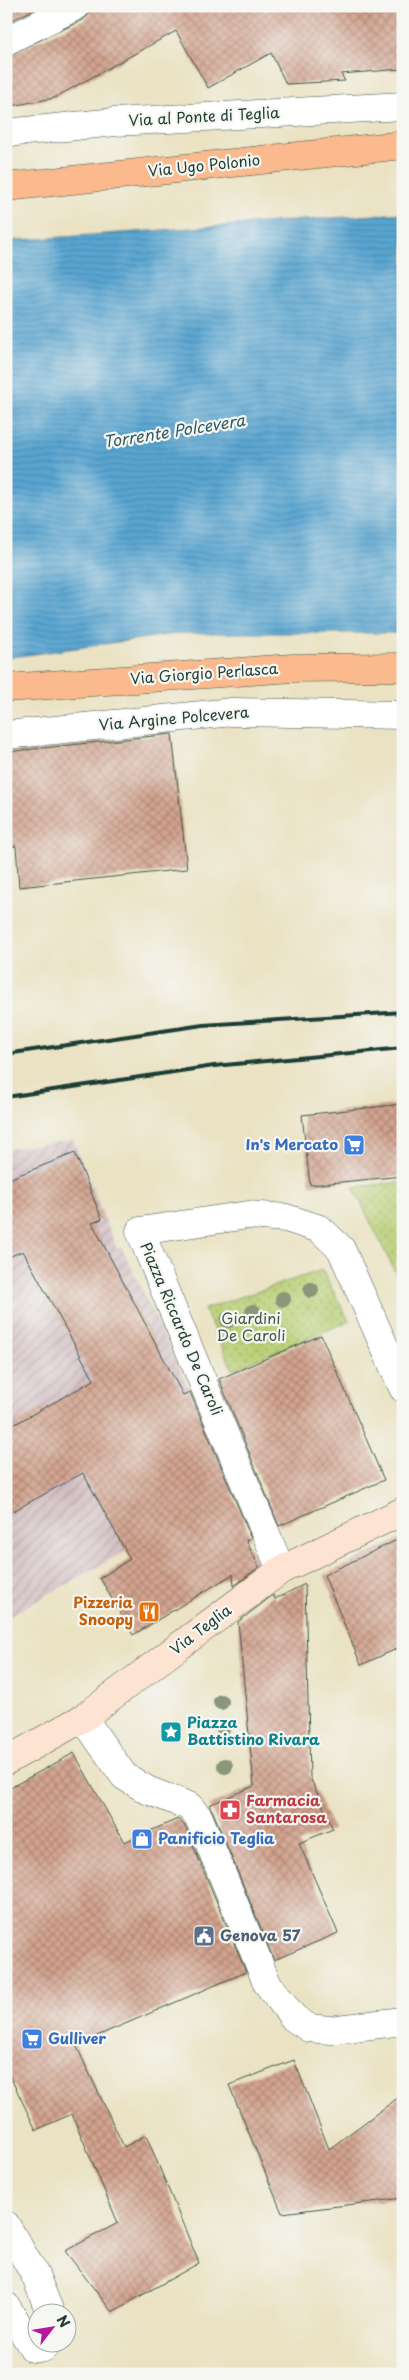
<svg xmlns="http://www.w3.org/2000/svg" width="409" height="2380" font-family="'Playpen Sans',sans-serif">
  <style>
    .industrial { fill: url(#industrial-furrows) }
    .park { fill: url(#park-dots); stroke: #6b8653 }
    .water { fill: url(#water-rules); stroke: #3c7183 }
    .building { fill: url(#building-cross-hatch) }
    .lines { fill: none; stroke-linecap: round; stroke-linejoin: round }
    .street-casing { stroke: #3d5649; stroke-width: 29 }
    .secondary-casing { stroke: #3d5649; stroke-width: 29 }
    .primary-casing { stroke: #3d5649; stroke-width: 29 }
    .street { stroke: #fff; stroke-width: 28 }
    .secondary { stroke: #fde3d1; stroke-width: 28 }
    .primary { stroke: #fbba8d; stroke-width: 28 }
    .rail { stroke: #1f3d34; stroke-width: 4 }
    .tree { fill: #8b977a }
    .labels { text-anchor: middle; stroke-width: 4.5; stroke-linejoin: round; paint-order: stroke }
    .street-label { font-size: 15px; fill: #1f3d34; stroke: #f6f6f2 }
    .shop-label { font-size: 15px; font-weight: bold; fill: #366cbe; stroke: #f6f6f2; text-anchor: start }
    .park-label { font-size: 15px; fill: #3d5a40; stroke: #f6f6f2 }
    .food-label { font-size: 15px; font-weight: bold; fill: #c56008; stroke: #f6f6f2; text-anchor: end }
    .culture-label { font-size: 15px; font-weight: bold; fill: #0d838f; stroke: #f6f6f2; text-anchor: start }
    .health-label { font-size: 15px; font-weight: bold; fill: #be3a42; stroke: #f6f6f2; text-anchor: start }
    .service-label { font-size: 15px; font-weight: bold; fill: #4e5e75; stroke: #f6f6f2; text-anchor: start }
    .water-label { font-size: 16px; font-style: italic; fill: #305c63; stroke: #f6f6f2 }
  </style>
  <defs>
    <pattern id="industrial-furrows" width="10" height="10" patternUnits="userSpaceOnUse" patternTransform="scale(1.25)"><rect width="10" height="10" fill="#d2bec2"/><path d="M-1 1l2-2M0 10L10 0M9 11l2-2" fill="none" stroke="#aa9c9e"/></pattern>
    <pattern id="park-dots" width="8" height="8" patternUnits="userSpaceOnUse" patternTransform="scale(1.25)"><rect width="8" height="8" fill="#b7ce72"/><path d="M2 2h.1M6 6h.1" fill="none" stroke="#94a85e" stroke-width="1.8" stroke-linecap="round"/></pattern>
    <pattern id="water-rules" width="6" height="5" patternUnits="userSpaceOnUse" patternTransform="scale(1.25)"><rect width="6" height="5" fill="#59a5d2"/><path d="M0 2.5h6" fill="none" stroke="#4988ab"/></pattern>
    <pattern id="building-cross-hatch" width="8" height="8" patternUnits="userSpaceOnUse" patternTransform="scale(1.25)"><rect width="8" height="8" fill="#d3a38e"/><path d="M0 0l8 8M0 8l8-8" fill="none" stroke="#ab8675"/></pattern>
  </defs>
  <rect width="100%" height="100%" fill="#f6f6f2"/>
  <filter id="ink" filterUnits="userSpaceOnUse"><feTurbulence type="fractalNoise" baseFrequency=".02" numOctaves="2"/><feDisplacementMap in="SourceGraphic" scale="10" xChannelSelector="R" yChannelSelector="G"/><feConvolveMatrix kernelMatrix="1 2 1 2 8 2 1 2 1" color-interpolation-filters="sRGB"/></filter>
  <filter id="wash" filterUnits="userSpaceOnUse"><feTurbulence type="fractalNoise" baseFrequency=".0096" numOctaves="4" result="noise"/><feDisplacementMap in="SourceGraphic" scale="20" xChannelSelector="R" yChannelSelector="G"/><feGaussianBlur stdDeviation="1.12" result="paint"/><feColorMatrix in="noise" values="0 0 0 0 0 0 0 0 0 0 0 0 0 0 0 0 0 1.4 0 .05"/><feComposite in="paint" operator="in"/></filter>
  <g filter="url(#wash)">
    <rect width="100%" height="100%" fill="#eae2c2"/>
    <!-- industrial -->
    <polygon class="industrial" points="73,1140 117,1249 122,1248 237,1489 6,1618 6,1149"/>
    <!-- park -->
    <g class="park">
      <polygon points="403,1182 403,1288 353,1187"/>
      <polygon points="322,1270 349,1321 233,1370 204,1309"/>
    </g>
    <!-- water -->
    <polygon class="water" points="403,213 403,633 182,633 6,658 6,241"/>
    <g id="blocks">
      <!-- building -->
      <g class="building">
        <polygon points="6,6 41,6 6,23"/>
        <polygon points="92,6 403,6 403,69 341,74 345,81 286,84 271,53 208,88 176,31 54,98 6,107 6,56 83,20 89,14"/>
        <polygon points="172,734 187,869 19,887 16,846 6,847 6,752"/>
        <polygon points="403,1104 403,1176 310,1185 302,1115"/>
        <polygon points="75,1153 102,1219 92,1223 183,1395 190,1392 251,1538 246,1540 259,1567 234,1586 233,1574 133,1635 100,1578 130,1559 83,1473 6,1515 6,1429 94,1380 23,1251 6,1258 6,1180"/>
        <polygon points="321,1335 384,1480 279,1526 219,1379"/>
        <polygon points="403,1537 403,1646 361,1665 324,1575"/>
        <polygon points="305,1584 310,1777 333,1829 299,1843 338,1933 274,1960 213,1812 209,1805 254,1786 238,1622 273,1595 275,1599"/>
        <polygon points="74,1753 124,1842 178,1819 185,1826 246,1972 76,2045 124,2147 146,2135 199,2263 112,2312 65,2251 118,2223 72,2114 36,2130 6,2068 6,1790"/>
        <polygon points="294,2060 329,2149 403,2094 403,2198 282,2213 229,2085"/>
      </g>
    </g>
  </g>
  <g filter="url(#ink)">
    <use href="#blocks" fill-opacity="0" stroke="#3d5649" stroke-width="1"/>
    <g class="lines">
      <!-- street casing -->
      <g class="street-casing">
        <g id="street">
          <polyline points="6,41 76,6"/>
          <polyline points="6,133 115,122 403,106"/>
          <polyline points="6,735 232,712 403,715"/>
          <polyline points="281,1570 140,1231 248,1215 286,1218 320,1229 341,1249 403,1388"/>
          <polyline points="83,1718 124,1776 147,1790 189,1806 199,1818 267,1983 294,2018 309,2028 330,2030 403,2021"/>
          <polyline points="6,2225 35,2275 50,2312"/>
          <polyline points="6,2306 33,2348 43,2348 50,2342"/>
        </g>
      </g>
      <!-- secondary casing -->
      <g class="secondary-casing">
        <polyline id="secondary" points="6,1761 83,1718 281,1570 403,1511"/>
      </g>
      <!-- primary casing -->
      <g class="primary-casing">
        <g id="primary">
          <polyline points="6,187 403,145"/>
          <polyline points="6,688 293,668 403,667"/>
        </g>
      </g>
      <!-- street -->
      <use href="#street" class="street"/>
      <!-- secondary -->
      <use href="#secondary" class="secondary"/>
      <!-- primary -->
      <use href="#primary" class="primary"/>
      <!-- rail -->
      <g class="rail">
        <polyline points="6,1054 203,1025 403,1012"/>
        <polyline points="6,1097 214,1066 403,1048"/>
      </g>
    </g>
    <!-- trees -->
    <g class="tree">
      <circle cx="311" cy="1290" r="8"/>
      <circle cx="283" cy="1299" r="8"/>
      <circle cx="253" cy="1312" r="8"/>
      <circle cx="228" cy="1320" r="8"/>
      <circle cx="221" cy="1702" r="8"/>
      <circle cx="223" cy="1727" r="8"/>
      <circle cx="225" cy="1766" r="8"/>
    </g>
  </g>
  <!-- icons -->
  <defs>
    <g id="supermarket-square" transform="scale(1.125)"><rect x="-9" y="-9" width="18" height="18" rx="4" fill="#3f7fe0" stroke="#f6f6f2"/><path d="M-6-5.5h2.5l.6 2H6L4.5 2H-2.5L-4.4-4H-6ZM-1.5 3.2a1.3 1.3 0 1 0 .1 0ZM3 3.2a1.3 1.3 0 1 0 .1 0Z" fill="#fff"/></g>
    <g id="restaurant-square" transform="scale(1.125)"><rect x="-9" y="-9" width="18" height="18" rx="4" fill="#e8710a" stroke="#f6f6f2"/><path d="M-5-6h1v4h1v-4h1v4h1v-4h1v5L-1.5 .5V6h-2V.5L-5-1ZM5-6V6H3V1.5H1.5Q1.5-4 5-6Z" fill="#fff"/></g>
    <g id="sight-square" transform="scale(1.125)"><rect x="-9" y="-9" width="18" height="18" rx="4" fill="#0f9aa8" stroke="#f6f6f2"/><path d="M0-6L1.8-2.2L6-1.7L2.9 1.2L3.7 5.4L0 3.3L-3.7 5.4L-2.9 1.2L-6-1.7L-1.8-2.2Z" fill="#fff"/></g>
    <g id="pharmacy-square" transform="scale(1.125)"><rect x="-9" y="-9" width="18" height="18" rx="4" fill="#e0444e" stroke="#f6f6f2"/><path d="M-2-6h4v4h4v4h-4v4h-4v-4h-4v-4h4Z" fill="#fff"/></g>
    <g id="shop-square" transform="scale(1.125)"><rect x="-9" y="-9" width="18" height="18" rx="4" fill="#3f7fe0" stroke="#f6f6f2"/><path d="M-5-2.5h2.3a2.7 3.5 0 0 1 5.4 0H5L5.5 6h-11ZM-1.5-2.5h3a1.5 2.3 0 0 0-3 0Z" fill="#fff"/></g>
    <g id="civic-square" transform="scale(1.125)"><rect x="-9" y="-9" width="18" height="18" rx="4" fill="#5c6f8a" stroke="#f6f6f2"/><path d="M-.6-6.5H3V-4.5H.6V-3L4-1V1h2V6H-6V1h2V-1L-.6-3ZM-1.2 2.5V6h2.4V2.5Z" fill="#fff"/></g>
  </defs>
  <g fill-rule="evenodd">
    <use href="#supermarket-square" x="354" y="1145"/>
    <use href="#restaurant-square" x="149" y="1612"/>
    <use href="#sight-square" x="171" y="1732"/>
    <use href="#pharmacy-square" x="230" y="1810"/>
    <use href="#shop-square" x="142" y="1839"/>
    <use href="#civic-square" x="204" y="1936"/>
    <use href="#supermarket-square" x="32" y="2039"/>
  </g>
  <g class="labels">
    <!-- street labels -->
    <g class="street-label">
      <text transform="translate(204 117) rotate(-3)" y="5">Via al Ponte di Teglia</text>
      <text transform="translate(204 166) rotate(-6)" y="5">Via Ugo Polonio</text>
      <text transform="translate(204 674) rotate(-4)" y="5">Via Giorgio Perlasca</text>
      <text transform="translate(174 719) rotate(-5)" y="5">Via Argine Polcevera</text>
      <text transform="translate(181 1329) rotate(67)" y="5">Piazza Riccardo De Caroli</text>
      <text transform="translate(201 1630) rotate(-37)" y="5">Via Teglia</text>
    </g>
    <!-- shop labels -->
    <g class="shop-label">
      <text x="338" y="1150" text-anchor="end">In's Mercato</text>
      <text x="158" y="1844">Panificio Teglia</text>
      <text x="48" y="2044">Gulliver</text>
    </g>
    <!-- park labels -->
    <g class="park-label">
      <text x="251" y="1324">Giardini<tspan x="251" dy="17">De Caroli</tspan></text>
    </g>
    <!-- food labels -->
    <g class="food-label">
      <text x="133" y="1608">Pizzeria<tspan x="133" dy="17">Snoopy</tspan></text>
    </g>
    <!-- culture labels -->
    <g class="culture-label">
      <text x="187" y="1728">Piazza<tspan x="187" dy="17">Battistino Rivara</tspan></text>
    </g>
    <!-- health labels -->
    <g class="health-label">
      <text x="246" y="1806">Farmacia<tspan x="246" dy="17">Santarosa</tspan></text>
    </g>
    <!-- service labels -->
    <g class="service-label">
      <text x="220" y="1941">Genova 57</text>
    </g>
    <!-- water labels -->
    <g class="water-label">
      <text transform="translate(174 431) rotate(-9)" y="6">Torrente Polcevera</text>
    </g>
  </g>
  <!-- margin -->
  <rect width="409" height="2380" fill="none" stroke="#f6f6f2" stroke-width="25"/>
  <!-- north arrow -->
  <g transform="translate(52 2328) rotate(59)"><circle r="24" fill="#f6f6f2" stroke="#a0aca6"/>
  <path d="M0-4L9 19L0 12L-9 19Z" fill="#b5179e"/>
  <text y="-8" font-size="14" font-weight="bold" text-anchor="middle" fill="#1f3d34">N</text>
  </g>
</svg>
